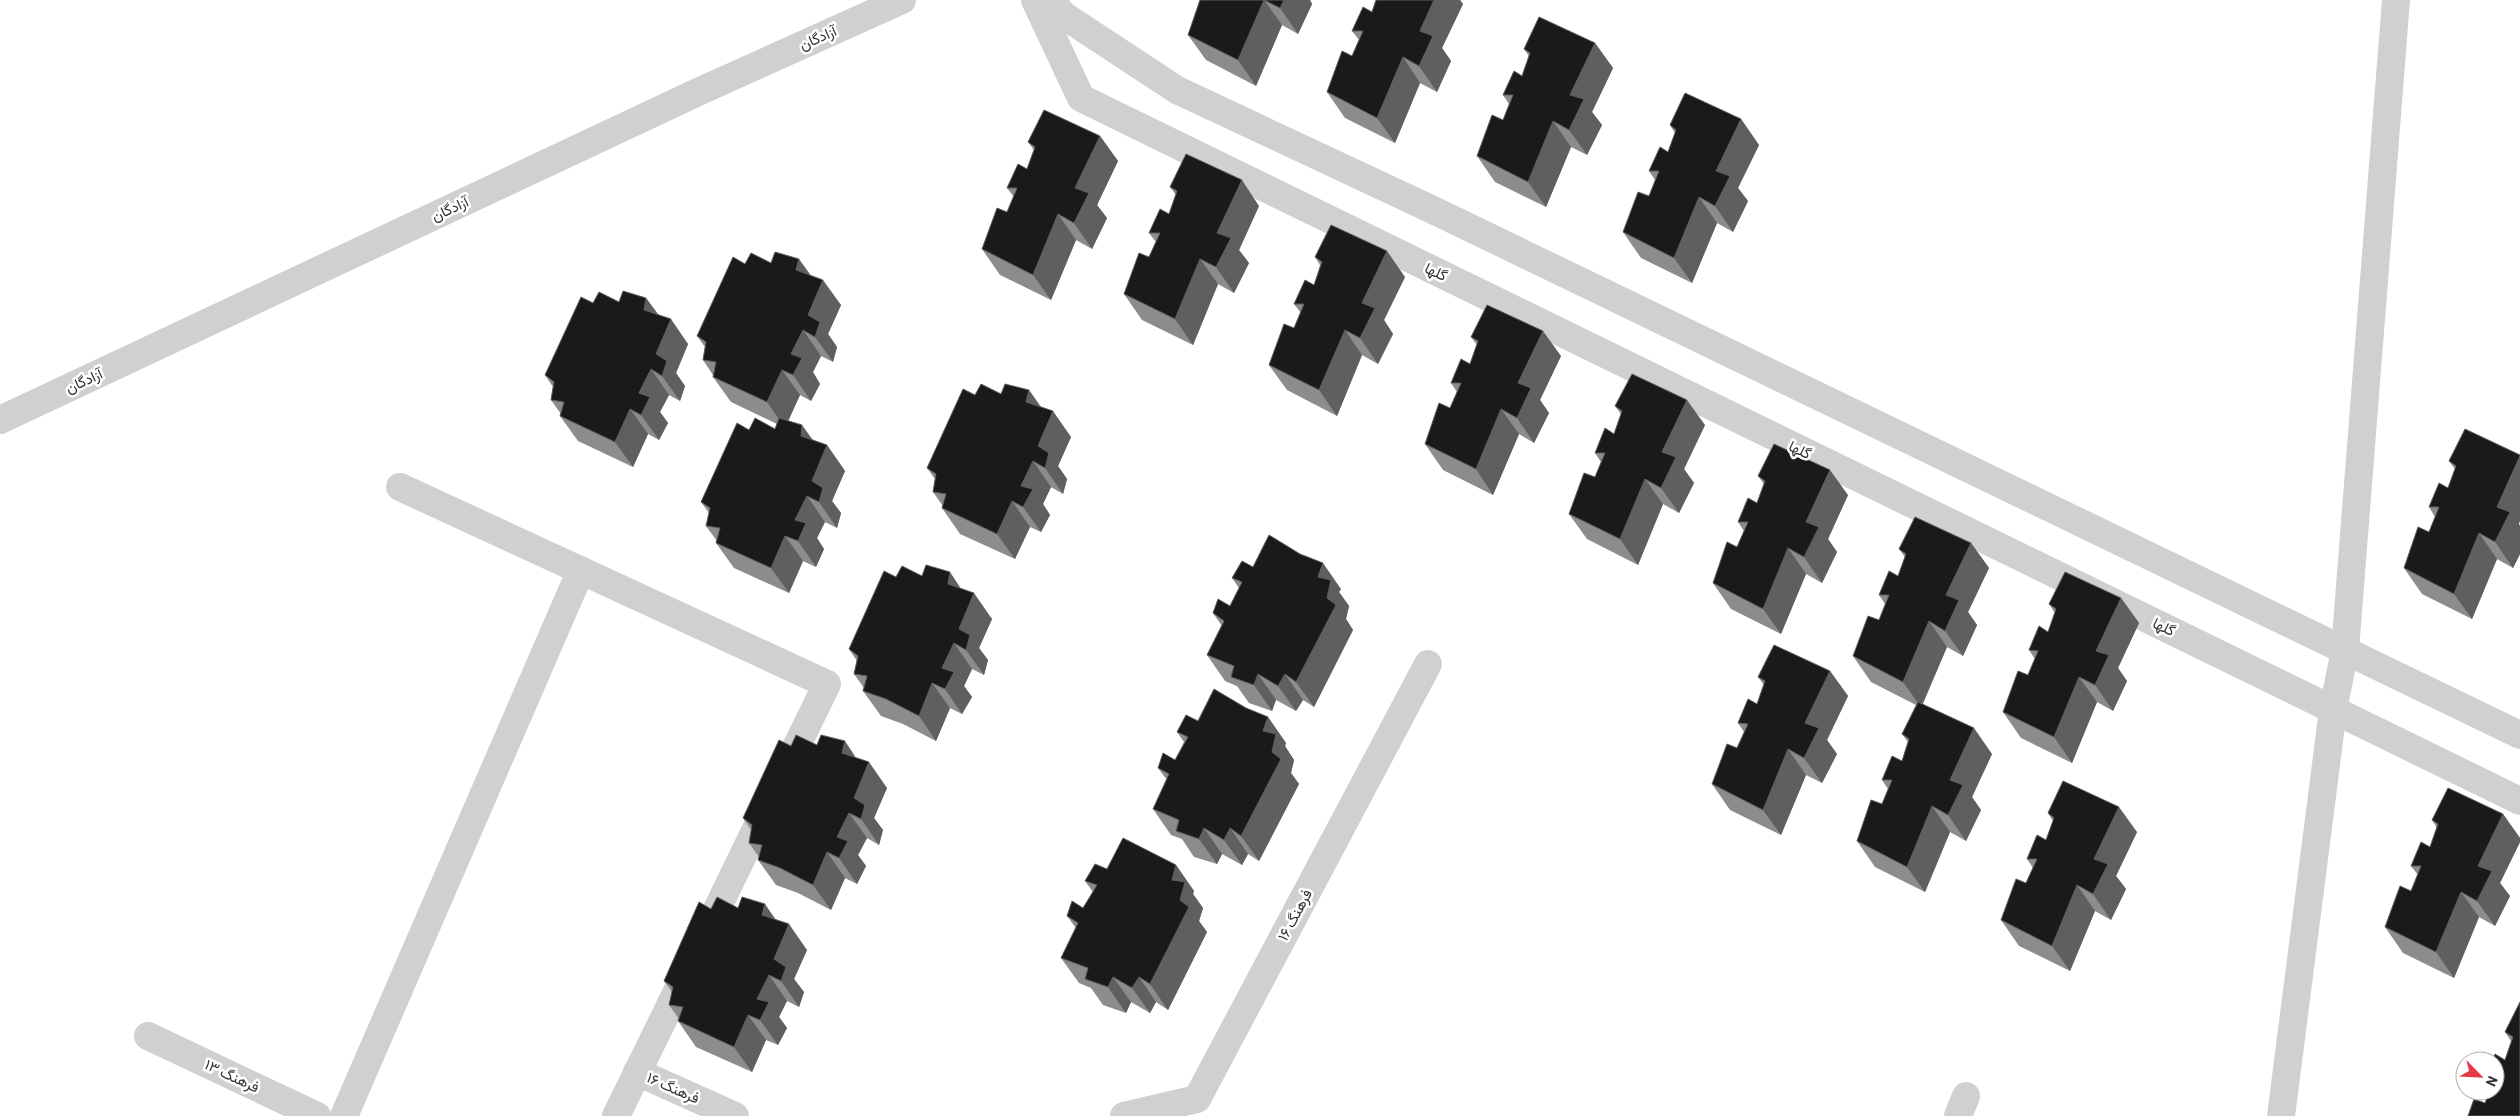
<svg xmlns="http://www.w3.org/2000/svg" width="2520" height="1116" font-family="Barlow,Vazirmatn,sans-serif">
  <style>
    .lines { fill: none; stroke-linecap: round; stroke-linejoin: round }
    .street { stroke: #d0d0d0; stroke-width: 28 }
    .wall { fill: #8c8c8c }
    .shaded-wall { fill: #5f5f5f }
    .building { fill: #1a1a1a; stroke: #5f5f5f }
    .labels { text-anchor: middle; stroke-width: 5; stroke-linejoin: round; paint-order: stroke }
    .street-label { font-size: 15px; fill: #333; stroke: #fff }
  </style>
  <rect width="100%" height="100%" fill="#fff"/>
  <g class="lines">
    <!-- street -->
    <g class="street">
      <polyline points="1035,0 1081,98 2520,801"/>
      <polyline points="1051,0 1063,15 1177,90 1433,210 2520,735"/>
      <polyline points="0,420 698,92 902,0"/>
      <polyline points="400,487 827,684 785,770"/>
      <polyline points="705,934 766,808"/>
      <polyline points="148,1036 317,1116"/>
      <polyline points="637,1072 735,1116"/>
      <polyline points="344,1116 581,570"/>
      <polyline points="616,1116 686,973"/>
      <polyline points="1124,1116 1197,1099 1428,664"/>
      <polyline points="1958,1116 1966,1096"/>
      <polyline points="2281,1116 2333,710 2345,650 2396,0"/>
    </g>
  </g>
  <!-- wall -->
  <g class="wall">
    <polygon points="1200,0 1310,0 1312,4 1298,34 1282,25 1256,86 1206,60 1188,35"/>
    <polygon points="1376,0 1460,0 1463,4 1442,48 1451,61 1437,92 1420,83 1395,143 1345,118 1327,92 1352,56 1359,40 1352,31 1372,12"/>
    <polygon points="1595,43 1613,68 1592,112 1602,125 1587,155 1571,147 1546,207 1495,182 1477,156 1503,120 1509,104 1503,95 1522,76 1529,56 1524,49"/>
    <polygon points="1741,119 1759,145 1738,188 1748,201 1733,232 1717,223 1692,283 1641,258 1623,232 1649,196 1655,180 1649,171 1668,152 1675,133 1670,125"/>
    <polygon points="1100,136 1118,161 1097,205 1107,218 1092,249 1076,240 1051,300 1000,275 982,249 1007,212 1014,197 1007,188 1027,169 1034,150 1028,142"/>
    <polygon points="1170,187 1259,206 1239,250 1249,263 1234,293 1218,284 1193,345 1142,320 1124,294 1149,257 1156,242 1149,233 1169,214 1176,195"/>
    <polygon points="1315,257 1405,277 1384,320 1393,334 1378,364 1362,355 1337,416 1287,390 1269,365 1294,328 1301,313 1294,304 1314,285 1320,265"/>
    <polygon points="771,263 810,275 841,305 828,334 837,347 833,362 821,356 813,372 820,384 811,401 800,395 788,421 813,440 827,445 845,471 832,501 841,513 837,528 825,522 817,538 824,549 816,567 803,561 789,593 734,568 716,543 717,541 706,526 709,513 701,502 749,430 775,429 777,424 731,402 713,377 713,375 703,360 705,347 697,336 745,264"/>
    <polygon points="646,298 658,314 688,344 676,373 685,386 680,401 669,395 660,412 668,423 659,440 648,434 633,467 578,441 560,416 561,414 551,400 553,387 545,375 593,303 619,302"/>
    <polygon points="1471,337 1561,356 1540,400 1549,413 1534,443 1519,434 1493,495 1443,470 1425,444 1450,408 1457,392 1451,383 1470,364 1477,345"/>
    <polygon points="1029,390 1041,407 1071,437 1058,466 1067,479 1063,494 1051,487 1043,504 1050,515 1041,532 1030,527 1015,559 960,534 942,508 943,506 933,492 935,479 927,468 975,395 1001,394"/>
    <polygon points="1615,406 1705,425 1684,469 1694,483 1679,513 1663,504 1638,565 1587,539 1569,514 1595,477 1601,462 1595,453 1614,434 1621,414"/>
    <polygon points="2465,429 2520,526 2520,554 2513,568 2497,559 2472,619 2422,594 2404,568 2429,532 2435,517 2429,507 2448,488 2455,469 2449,461"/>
    <polygon points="1758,476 1848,495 1828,539 1837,552 1822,583 1806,574 1781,634 1731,609 1713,583 1737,547 1744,531 1738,522 1757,503 1764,484"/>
    <polygon points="1971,543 1989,568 1968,612 1977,625 1963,656 1947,647 1923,704 1992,754 1972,797 1981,810 1966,841 1950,832 1925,892 1875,867 1857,841 1882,804 1888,789 1882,780 1902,761 1908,742 1902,734 1916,705 1871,682 1853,656 1879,620 1885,604 1879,595 1898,576 1905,557 1899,549"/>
    <polygon points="1253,567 1341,589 1339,592 1349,606 1346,619 1353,630 1314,707 1303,700 1296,711 1276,700 1272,711 1249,703 1237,686 1225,681 1207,655 1222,626 1213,613 1230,606 1239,588 1232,578"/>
    <polygon points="922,576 961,589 992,619 979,648 988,660 984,675 972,669 964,686 972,697 962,714 950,708 936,741 903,724 881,716 863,691 864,688 854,674 857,661 849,649 896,577"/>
    <polygon points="2121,598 2139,623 2118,668 2127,681 2113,711 2097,702 2072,763 2021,738 2003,712 2028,675 2035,659 2029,650 2048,632 2055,613 2049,604"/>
    <polygon points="1830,671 1848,696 1827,740 1837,754 1822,783 1806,775 1781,835 1730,810 1712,784 1737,748 1744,732 1738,723 1757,704 1764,685 1758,677"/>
    <polygon points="1246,708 1268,717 1286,743 1285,746 1294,760 1291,773 1299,784 1259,861 1248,854 1242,865 1222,854 1217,864 1194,857 1182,839 1171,835 1153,809 1167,780 1158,768 1175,760 1184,742 1177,732 1198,721"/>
    <polygon points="817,745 856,758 887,788 874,818 883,830 879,845 867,838 858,855 866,866 857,884 845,878 831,910 798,893 776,885 758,860 759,857 749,843 751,830 743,818 791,746"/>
    <polygon points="2048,813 2137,832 2116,876 2126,889 2111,920 2095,911 2070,971 2019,946 2001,920 2026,883 2033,868 2027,859 2046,840 2053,821"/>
    <polygon points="2503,814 2520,838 2520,842 2500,883 2510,896 2495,926 2479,917 2454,978 2403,953 2385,927 2411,891 2418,875 2411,866 2430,847 2437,828 2432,820"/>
    <polygon points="1176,865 1194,891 1193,894 1203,908 1199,921 1207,932 1168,1010 1156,1002 1150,1013 1131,1002 1126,1013 1103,1005 1091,988 1079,983 1061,958 1076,928 1067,916 1083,908 1093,892 1085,881 1107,869"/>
    <polygon points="738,908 776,920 807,950 794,979 804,992 799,1007 787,1001 779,1017 787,1028 778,1045 766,1040 752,1072 696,1047 678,1021 679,1019 669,1005 672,992 664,981 711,909"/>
    <polygon points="2520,1002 2520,1116 2468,1116 2485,1103 2495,1091 2495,1061 2505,1060 2511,1041 2505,1032"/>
  </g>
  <!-- shaded-wall -->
  <g class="shaded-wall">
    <polygon points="1264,0 1282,25 1256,86 1238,60"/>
    <polygon points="1284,0 1310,0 1312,4 1298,34 1280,8"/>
    <polygon points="1434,0 1460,0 1463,4 1442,48 1451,61 1437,92 1419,66 1420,31"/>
    <polygon points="1595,43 1613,68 1592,112 1602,125 1587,155 1569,130 1570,95"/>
    <polygon points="1403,57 1420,83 1395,143 1377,118"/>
    <polygon points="1741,119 1759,145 1738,188 1748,201 1733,232 1715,206 1716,171"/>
    <polygon points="1553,121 1571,147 1546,207 1528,182"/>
    <polygon points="1100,136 1118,161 1097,205 1107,218 1092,249 1074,223 1075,188"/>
    <polygon points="1242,180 1259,206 1239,250 1249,263 1234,293 1216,267 1217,233"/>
    <polygon points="1699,197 1717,223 1692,283 1674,258"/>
    <polygon points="1058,214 1076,240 1051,300 1033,275"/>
    <polygon points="1387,251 1405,277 1384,320 1393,334 1378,364 1360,338 1362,303"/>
    <polygon points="799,259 817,284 796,270"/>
    <polygon points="1200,259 1218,284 1193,345 1175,319"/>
    <polygon points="823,280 841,305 828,334 837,347 833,362 815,337 808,315"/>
    <polygon points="646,298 664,323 644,310"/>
    <polygon points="671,319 688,344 676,373 685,386 680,401 662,376 656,354"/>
    <polygon points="803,330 821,356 813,372 820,384 811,401 793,375 791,354"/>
    <polygon points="1345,330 1362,355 1337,416 1319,390"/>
    <polygon points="1543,331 1561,356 1540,400 1549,413 1534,443 1517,418 1518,383"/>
    <polygon points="651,369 669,395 660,412 668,423 659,440 641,415 639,393"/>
    <polygon points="782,370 800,395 785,428 767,402"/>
    <polygon points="1029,390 1047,416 1026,402"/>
    <polygon points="1687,400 1705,425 1684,469 1694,483 1679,513 1661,488 1662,452"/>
    <polygon points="630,409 648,434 633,467 615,442"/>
    <polygon points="1501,409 1519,434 1493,495 1476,469"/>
    <polygon points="1053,411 1071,437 1058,466 1067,479 1063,494 1045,468 1038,446"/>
    <polygon points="802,425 820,450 801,436"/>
    <polygon points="827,445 845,471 832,501 841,513 837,528 819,502 812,481"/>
    <polygon points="2520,456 2520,521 2519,524 2520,526 2520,554 2513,568 2495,542 2497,507"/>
    <polygon points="1033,461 1051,487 1043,504 1050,515 1041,532 1023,507 1021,486"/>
    <polygon points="1830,470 1848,495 1828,539 1837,552 1822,583 1804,557 1806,522"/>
    <polygon points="1645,479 1663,504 1638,565 1620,539"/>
    <polygon points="807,496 825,522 817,538 824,549 816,567 798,541 795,520"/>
    <polygon points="1012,501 1030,527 1015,559 997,534"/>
    <polygon points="2479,533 2497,559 2472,619 2454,594"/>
    <polygon points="785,536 803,561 789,593 771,568"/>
    <polygon points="1971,543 1989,568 1968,612 1977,625 1963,656 1945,631 1946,595"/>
    <polygon points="1788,548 1806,574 1781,634 1763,609"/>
    <polygon points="1323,563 1341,589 1339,592 1349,606 1346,619 1353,630 1314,707 1296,682 1327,598 1318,577"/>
    <polygon points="950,572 967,598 948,584"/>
    <polygon points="974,593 992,619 979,648 988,660 984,675 966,650 959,629"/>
    <polygon points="2121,598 2139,623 2118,668 2127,681 2113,711 2095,685 2096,651"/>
    <polygon points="1929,621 1947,647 1921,707 1903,682"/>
    <polygon points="954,643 972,669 964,686 972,697 962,714 945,689 942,668"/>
    <polygon points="1830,671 1848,696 1827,740 1837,754 1822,783 1804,758 1805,723"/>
    <polygon points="1258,674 1276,700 1272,711 1254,685"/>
    <polygon points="1285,674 1303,700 1296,711 1278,686"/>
    <polygon points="2079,677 2097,702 2072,763 2054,737"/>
    <polygon points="932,683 950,708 936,741 919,716"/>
    <polygon points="1268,717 1286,743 1285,746 1294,760 1291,773 1299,784 1259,861 1241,836 1272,752 1263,731"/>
    <polygon points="1974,728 1992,754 1972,797 1981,810 1966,841 1948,815 1950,780"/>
    <polygon points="845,741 862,767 842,753"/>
    <polygon points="1788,749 1806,775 1781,835 1763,810"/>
    <polygon points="869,762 887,788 874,818 883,830 879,845 861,819 854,798"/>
    <polygon points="1932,806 1950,832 1925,892 1907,867"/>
    <polygon points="2119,807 2137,832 2116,876 2126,889 2111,920 2093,894 2094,859"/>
    <polygon points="849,813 867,838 858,855 866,866 857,884 839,858 837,837"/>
    <polygon points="2503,814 2520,838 2520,842 2500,883 2510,896 2495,926 2477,901 2478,866"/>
    <polygon points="1204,828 1222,854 1217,864 1199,839"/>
    <polygon points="1230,828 1248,854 1242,865 1224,840"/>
    <polygon points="827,852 845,878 831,910 813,885"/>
    <polygon points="1176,865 1194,891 1193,894 1203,908 1199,921 1207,932 1168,1010 1150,984 1172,880"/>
    <polygon points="2077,885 2095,911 2070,971 2052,946"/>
    <polygon points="2461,892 2479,917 2454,978 2436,952"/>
    <polygon points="765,904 782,929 762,915"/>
    <polygon points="789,924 807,950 794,979 804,992 799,1007 781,981 774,959"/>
    <polygon points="769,975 787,1001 779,1017 787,1028 778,1045 760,1020 757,999"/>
    <polygon points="1113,977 1131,1002 1126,1013 1108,987"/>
    <polygon points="1139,977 1156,1002 1150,1013 1132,988"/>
    <polygon points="748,1015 766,1040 752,1072 734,1047"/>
  </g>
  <!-- building -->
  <g class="building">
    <polygon points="1200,0 1264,0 1238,60 1188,35"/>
    <polygon points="1264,0 1284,0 1280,8"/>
    <polygon points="1376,0 1434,0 1420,31 1433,36 1419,66 1403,57 1377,118 1327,92 1342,51 1352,56 1363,31 1352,31 1363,7 1372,12"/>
    <polygon points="1539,17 1595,43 1570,95 1584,99 1569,130 1553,121 1528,182 1477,156 1492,115 1503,120 1513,95 1503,95 1514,71 1522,76 1530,53 1524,49"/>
    <polygon points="1685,93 1741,119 1716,171 1730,176 1715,206 1699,197 1674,258 1623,232 1638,192 1649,196 1659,171 1649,171 1660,147 1668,152 1676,130 1670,125"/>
    <polygon points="1044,110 1100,136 1075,188 1089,193 1074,223 1058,214 1033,275 982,249 997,208 1007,212 1017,188 1007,188 1018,164 1027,169 1035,147 1028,142"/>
    <polygon points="1186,154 1242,180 1217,233 1231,238 1216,267 1200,259 1175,319 1124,294 1139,253 1149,257 1160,233 1149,233 1160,209 1169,214 1177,191 1170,187"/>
    <polygon points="1331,225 1387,251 1362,303 1375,308 1360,338 1345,330 1319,390 1269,365 1284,324 1294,328 1304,304 1294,304 1305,280 1314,285 1322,262 1315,257"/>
    <polygon points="775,252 799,259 796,270 823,280 808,315 820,322 815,337 803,330 791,354 802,358 793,375 782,370 767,402 713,377 716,362 703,360 706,342 697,336 733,257 745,264 751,253 771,263"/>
    <polygon points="623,291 646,298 644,310 671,319 656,354 667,361 662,376 651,369 639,393 650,397 641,415 630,409 615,442 560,416 564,402 551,400 554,382 545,375 581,297 593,303 599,292 619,302"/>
    <polygon points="1487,305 1543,331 1518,383 1531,388 1517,418 1501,409 1476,469 1425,444 1439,403 1450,408 1461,383 1451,383 1461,359 1470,364 1478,341 1471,337"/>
    <polygon points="1632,374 1687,400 1662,452 1676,457 1661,488 1645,479 1620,539 1569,514 1584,473 1595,477 1605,453 1595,453 1605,428 1614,434 1622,411 1615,406"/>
    <polygon points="981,384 1001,394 1005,384 1029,390 1026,402 1053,411 1038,446 1049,453 1045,468 1033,461 1021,486 1033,489 1023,507 1012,501 997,534 942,508 946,494 933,492 936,474 927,468 963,389 975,395"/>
    <polygon points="755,418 775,429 779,418 802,425 801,436 827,445 812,481 823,488 819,502 807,496 795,520 806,523 798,541 785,536 771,568 716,543 720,528 706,526 710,508 701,502 737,423 749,430"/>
    <polygon points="2465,429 2520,455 2520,456 2497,507 2510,512 2495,542 2479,533 2454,594 2404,568 2418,527 2429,532 2439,507 2429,507 2439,483 2448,488 2456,466 2449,461"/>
    <polygon points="1774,444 1830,470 1806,522 1819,527 1804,557 1788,548 1763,609 1713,583 1727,542 1737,547 1748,522 1738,522 1748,498 1757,503 1765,481 1758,476"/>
    <polygon points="1915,517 1971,543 1946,595 1959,600 1945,631 1929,621 1903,682 1853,656 1868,616 1879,620 1889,595 1879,595 1889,571 1898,576 1906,554 1899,549"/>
    <polygon points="1269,535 1300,554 1323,563 1318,577 1331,580 1327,598 1336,605 1296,682 1285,674 1278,686 1258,674 1254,685 1231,677 1234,666 1207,655 1224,621 1213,613 1218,599 1230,606 1242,582 1232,578 1242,561 1253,567"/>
    <polygon points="926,565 950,572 948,584 974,593 959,629 970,635 966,650 954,643 942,668 954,672 945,689 932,683 919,716 886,699 863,691 867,676 854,674 858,656 849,649 884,571 896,577 902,566 922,576"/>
    <polygon points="2065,572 2121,598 2096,651 2109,655 2095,685 2079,677 2054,737 2003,712 2018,671 2028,675 2038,651 2029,650 2039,626 2048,632 2056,609 2049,604"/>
    <polygon points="1774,645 1830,671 1805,723 1819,728 1804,758 1788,749 1763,810 1712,784 1727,744 1737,748 1748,724 1738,723 1748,699 1757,704 1765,681 1758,677"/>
    <polygon points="1214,689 1246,708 1268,717 1263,731 1276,734 1272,752 1281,759 1241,836 1230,828 1224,840 1204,828 1199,839 1176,831 1179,820 1153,809 1169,774 1158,768 1163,753 1175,760 1188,737 1177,732 1186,715 1198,721"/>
    <polygon points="1918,702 1974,728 1950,780 1963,785 1948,815 1932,806 1907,867 1857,841 1871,800 1882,804 1892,780 1882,780 1892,756 1902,761 1909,739 1902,734"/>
    <polygon points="796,735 817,745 821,735 845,741 842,753 869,762 854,798 865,805 861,819 849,813 837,837 848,841 839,858 827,852 813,885 780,868 758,860 762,845 749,843 752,825 743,818 779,740 791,746"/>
    <polygon points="2063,781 2119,807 2094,859 2108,864 2093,894 2077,885 2052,946 2001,920 2016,879 2026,883 2037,859 2027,859 2037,835 2046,840 2054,818 2048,813"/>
    <polygon points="2448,788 2503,814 2478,866 2492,871 2477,901 2461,892 2436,952 2385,927 2400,886 2411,891 2421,866 2411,866 2421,842 2430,847 2438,824 2432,820"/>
    <polygon points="1123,838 1176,865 1172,880 1185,882 1180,900 1189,907 1150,984 1139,977 1132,988 1113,977 1108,987 1085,979 1088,968 1061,958 1078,923 1067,916 1072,901 1083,908 1097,885 1085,881 1095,864 1107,869"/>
    <polygon points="717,897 738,908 742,897 765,904 762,915 789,924 774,959 786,967 781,981 769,975 757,999 769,1002 760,1020 748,1015 734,1047 678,1021 683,1007 669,1005 673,987 664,981 699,902 711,909"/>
    <polygon points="2520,1002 2520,1116 2468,1116 2474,1099 2485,1103 2490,1091 2495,1091 2495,1061 2492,1061 2495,1054 2505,1060 2513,1037 2505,1032"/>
  </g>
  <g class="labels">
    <!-- street labels -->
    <g class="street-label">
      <text transform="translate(818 38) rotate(-24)" y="5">آزادگان</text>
      <text transform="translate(450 209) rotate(-25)" y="5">آزادگان</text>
      <text transform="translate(1436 272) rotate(26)" y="5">گلها</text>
      <text transform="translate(84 381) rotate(-25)" y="5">آزادگان</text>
      <text transform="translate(1800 450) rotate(26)" y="5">گلها</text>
      <text transform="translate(2164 627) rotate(26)" y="5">گلها</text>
      <text transform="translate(1295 915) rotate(-62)" y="5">فرهنگ ۱۶</text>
      <text transform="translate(232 1076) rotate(25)" y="5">فرهنگ ۱۳</text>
      <text transform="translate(673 1088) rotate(24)" y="5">فرهنگ ۱۶</text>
    </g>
  </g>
  <!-- north arrow -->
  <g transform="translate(2480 1076) rotate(114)"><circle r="24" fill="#ffffff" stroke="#adadad"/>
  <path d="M0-4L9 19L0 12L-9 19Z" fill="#e63946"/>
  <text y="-8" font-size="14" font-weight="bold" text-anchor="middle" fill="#333333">N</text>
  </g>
</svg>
